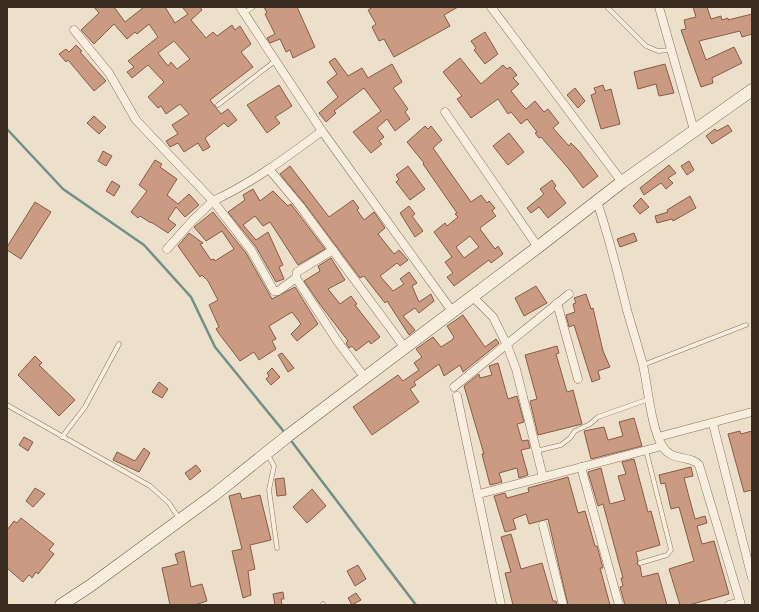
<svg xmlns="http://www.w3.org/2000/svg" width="759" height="612" font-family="'Times New Roman',serif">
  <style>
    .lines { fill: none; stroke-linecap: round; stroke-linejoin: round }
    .stream { stroke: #719087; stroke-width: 2.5 }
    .building { fill: #ca9b82; stroke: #885c46; fill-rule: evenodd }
    .lane-casing { stroke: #8a735f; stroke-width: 5 }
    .street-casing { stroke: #8a735f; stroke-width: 9 }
    .secondary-casing { stroke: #6c5442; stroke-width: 13 }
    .lane { stroke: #f8eede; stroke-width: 4 }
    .street { stroke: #f8eede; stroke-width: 8 }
    .secondary { stroke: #f8eede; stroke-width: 12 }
  </style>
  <rect width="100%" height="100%" fill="#ede0ca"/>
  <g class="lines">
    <!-- stream -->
    <g class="stream">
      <polyline points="7,129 63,189 144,245 191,297 215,347 285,433"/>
      <polyline points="289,438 416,605"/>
    </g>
  </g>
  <!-- building -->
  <g class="building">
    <path d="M94,7h20l11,15 19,-15h21l10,16 13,-9 -6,-7h18l2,3 -11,10 15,18 7,-6 4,4 15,-11 3,5 5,-4 11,18 -10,8 12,15 -43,33 11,14 7,-5 9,11 -9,7 -4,-4 -19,15 5,9 -7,4 -5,-8 -14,9 -6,-9 -8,4 -4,-6 12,-7 -6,-9 17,-11 -9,-10 -14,10 -5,-8 -3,2 -10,-11 16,-15 -16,-17 -16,13 -5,-6 7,-5 -6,-6 30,-24 -9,-13 -12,10 -2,-2 -8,7 -13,-15 -20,20 -13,-14 18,-17zM174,41l16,18 -13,10 -6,-7 -3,4 -10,-13z"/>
    <polygon points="264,7 297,7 315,47 293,58 290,50 286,52 280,39 270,43 267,38 275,34 265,14 267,13"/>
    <polygon points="373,7 458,7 444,15 450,26 394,57 384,39 379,41 372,27 376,24 368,10"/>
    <polygon points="693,7 707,7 711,19 721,16 722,20 728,18 728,20 752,14 752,34 742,37 740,31 699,41 706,60 734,47 742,63 712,78 713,83 701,87 681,30 686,29 684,20 696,17"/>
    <polygon points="485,32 498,54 485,64 474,50 476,48 471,41"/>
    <polygon points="76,45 82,51 80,52 106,81 94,91 68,60 66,62 59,54 66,49 69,52"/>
    <polygon points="335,58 348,76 362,68 368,78 392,64 402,82 393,88 408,109 405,112 410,119 395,131 387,119 377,128 384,137 379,141 382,144 371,153 353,132 381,111 364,88 334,111 336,113 326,122 319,113 338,97 327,82 337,74 329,62"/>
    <polygon points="460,58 481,84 503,65 507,69 510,67 517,75 513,78 519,84 511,91 522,105 526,109 535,101 544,112 548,109 559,123 553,128 569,146 571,143 579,151 598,176 583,188 568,168 541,137 539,138 535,133 537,132 527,119 521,124 511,112 508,114 498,99 471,118 457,99 462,96 443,72"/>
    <polygon points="665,64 674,93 659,96 656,84 638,89 634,72"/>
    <polygon points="279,85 292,106 275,117 280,123 267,133 247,105"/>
    <polygon points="603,85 605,91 611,89 620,124 601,129 591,95 596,93 594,88"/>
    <polygon points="575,88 585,101 578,108 567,95"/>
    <polygon points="94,116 106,127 99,134 87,123"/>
    <polygon points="728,125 732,131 712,144 706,136 715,129 717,131"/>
    <path d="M425,126l3,3 3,-3 11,14 -9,8 38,54 10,-7 6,8 2,-2 6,7 -3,3 4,5 -15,11 -1,2 15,20 3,-3 5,8 -12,9 -2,-3 -35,26 -7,-9 6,-4 -8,-11 7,-5 -18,-25 11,-9 2,3 11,-9 -3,-3 2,-1 -34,-49 1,-1 -17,-21zM470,236l9,11 -15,11 -8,-11z"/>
    <polygon points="509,133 524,152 508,165 493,146"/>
    <polygon points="103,151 112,156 106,166 98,161"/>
    <polygon points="155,160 162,164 160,167 177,179 167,195 178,204 189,194 199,205 185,217 176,207 168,219 176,225 168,233 151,222 151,223 140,216 138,218 131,212 147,191 139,185"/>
    <polygon points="689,161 694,170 687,175 681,166"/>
    <polygon points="669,165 676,173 668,178 673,183 666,189 661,183 644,195 640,188"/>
    <polygon points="290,166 329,217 353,200 359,208 357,210 364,220 374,212 385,228 378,234 394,254 399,250 408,260 400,266 397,263 380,276 393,291 404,284 400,279 409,272 417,283 412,286 419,302 431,294 434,301 419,313 415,308 403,316 415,330 409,335 387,301 385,303 364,276 360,278 304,203 280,174"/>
    <polygon points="408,166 425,189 410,200 396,182 399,179 396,175"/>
    <polygon points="552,180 556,186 554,188 566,203 548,218 539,207 531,213 527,208 544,194 540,189"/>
    <polygon points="112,181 120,186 114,196 106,191"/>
    <polygon points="253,189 260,201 273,191 288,206 291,204 325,249 298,265 270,222 263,226 255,216 243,225 256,240 268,232 283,265 279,267 284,279 276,282 256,247 228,212 245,200 243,195"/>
    <polygon points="690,196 696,208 673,221 672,219 657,223 655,216 668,212 667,210"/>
    <polygon points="641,198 649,207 640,214 633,206"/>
    <polygon points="35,202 51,212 21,259 7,250 7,247"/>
    <polygon points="409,206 415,214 412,216 423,231 415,237 400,213"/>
    <polygon points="213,212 246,253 272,299 295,287 318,324 297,341 291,334 301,324 292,312 269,326 276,339 272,341 276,349 259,360 254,352 240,361 220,335 216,329 219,327 209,305 218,300 208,281 202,275 200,277 178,246 189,233 203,243 200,244 211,260 214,259 215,261 234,249 222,231 206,241 194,227"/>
    <polygon points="634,233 637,241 620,247 617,239"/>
    <polygon points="331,258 345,280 328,289 340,304 351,296 357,304 355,305 380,337 371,344 369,341 356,351 352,346 349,348 346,343 348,341 322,307 304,281 320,271 318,266"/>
    <polygon points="536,286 547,303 524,316 515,298"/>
    <polygon points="586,294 591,309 593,308 603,351 610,367 598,371 600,379 592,382 574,325 569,327 566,315 575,312 573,304 576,303 574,298"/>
    <polygon points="463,315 485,347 496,339 499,343 463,372 460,365 444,376 439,364 414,382 416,385 410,389 419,402 372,435 353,407 398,375 403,381 419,370 414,363 422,357 416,349 433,337 441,347 452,340 454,337 447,326"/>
    <polygon points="557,346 559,353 556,354 567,392 573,390 582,424 538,435 530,401 537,399 525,355"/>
    <polygon points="282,353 294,368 288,372 278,355"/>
    <polygon points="35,356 42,363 39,365 75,400 59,416 18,375"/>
    <polygon points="498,363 508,399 517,396 524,422 517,424 522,441 528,440 530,448 521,450 528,475 519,478 517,468 499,473 502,482 490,485 482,454 484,454 464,386 479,374 480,378 492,375 489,366"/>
    <polygon points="272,368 280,377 271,385 266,379 269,376 267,373"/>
    <polygon points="159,382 168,389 162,398 152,392"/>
    <polygon points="634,418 642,446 591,459 584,431 604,427 608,440 623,436 619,422"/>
    <polygon points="740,431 741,434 752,431 752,490 744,492 728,434"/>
    <polygon points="24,437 33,442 28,451 19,445"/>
    <polygon points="144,448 150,453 139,472 113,460 117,452 135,461"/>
    <polygon points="634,459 648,512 651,511 660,545 636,552 638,560 637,564 640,566 642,577 658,573 667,605 625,605 620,587 623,586 621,578 623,578 603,504 598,506 588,472 601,468 610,504 625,500 618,476 626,474 622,462"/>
    <polygon points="196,465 201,471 190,480 185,473"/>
    <polygon points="691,467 693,476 684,478 695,519 705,516 707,523 697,526 702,544 714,541 729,594 689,605 680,605 669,569 694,561 679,507 671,509 665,483 661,484 659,475"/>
    <polygon points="568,477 578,513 585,511 595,546 597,546 603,568 600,568 610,605 568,605 548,519 529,524 526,514 513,519 516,529 505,532 494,496 505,493 507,498 529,492 528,488"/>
    <polygon points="284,478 286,495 277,496 275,479"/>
    <polygon points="35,488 45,494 33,507 26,501"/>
    <polygon points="312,489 326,506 307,523 293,507"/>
    <polygon points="240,493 242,499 260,495 271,540 250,545 255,569 248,571 251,595 243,598 232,551 242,549 229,496"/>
    <polygon points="21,518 54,544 49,550 54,554 38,574 36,572 32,578 29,575 23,582 7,568 7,530 14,521 17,523"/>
    <polygon points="511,534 521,569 542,563 553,601 556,601 557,605 513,605 505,573 511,572 501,537"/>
    <polygon points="184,551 191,587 202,584 207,601 195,605 170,605 162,568 178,564 175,554"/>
    <polygon points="358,565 366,579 355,586 347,571"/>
    <polygon points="283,592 284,599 281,599 282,605 275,605 273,594"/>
    <polygon points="356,593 361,600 352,605 348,598"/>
  </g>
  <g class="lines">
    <!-- lane casing -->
    <g class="lane-casing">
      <g id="lane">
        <polyline points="607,7 646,46 658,51 671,50"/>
        <polyline points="244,13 253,7"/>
        <polyline points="218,105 275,61"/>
        <polyline points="643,365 746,325"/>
        <polyline points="7,405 150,486 169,503 180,520"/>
        <polyline points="62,437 85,407 119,344"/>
        <polyline points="536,451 561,445 570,438 575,431 590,424 598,417 649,399"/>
        <polyline points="268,455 274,466 269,490 277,548"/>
        <polyline points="640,563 667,555 671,550 646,450"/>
        <polyline points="322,605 323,604"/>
      </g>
    </g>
    <!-- street casing -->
    <g class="street-casing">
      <g id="street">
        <polyline points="240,7 322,131 452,311"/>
        <polyline points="491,7 622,182"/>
        <polyline points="659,7 694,130"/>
        <path d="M74,30l35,43 27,47 77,81c39,-18 74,-44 109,-70"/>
        <polyline points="445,112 538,247"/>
        <polyline points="269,169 300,206 405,348"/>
        <path d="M597,202c12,35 21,71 30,108 5,18 11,36 16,55 5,22 8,64 20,82 9,15 29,8 36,18l42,140"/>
        <polyline points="167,249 193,220 213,201 251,250 274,291 278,291 296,278"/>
        <polyline points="333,250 297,272 296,278 338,342 365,378"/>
        <polyline points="472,296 493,317 507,345 516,369 543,477"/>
        <polyline points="557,303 578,379"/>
        <polyline points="454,387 569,294"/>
        <polyline points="457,396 501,605"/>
        <polyline points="713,424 752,578"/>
        <polyline points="658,437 752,412"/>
        <polyline points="581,467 619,605"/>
        <polyline points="479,494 662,446"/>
        <polyline points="543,525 563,605"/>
        <polyline points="729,605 740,602"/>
      </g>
    </g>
    <!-- secondary casing -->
    <g class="secondary-casing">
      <polyline id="secondary" points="61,605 90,586 214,495 289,435 538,247 622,182 752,90"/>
    </g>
    <!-- lane -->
    <use href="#lane" class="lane"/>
    <!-- street -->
    <use href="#street" class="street"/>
    <!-- secondary -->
    <use href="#secondary" class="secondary"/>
  </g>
  <!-- border -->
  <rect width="759" height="612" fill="none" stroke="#3b2c22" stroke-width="16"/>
</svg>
